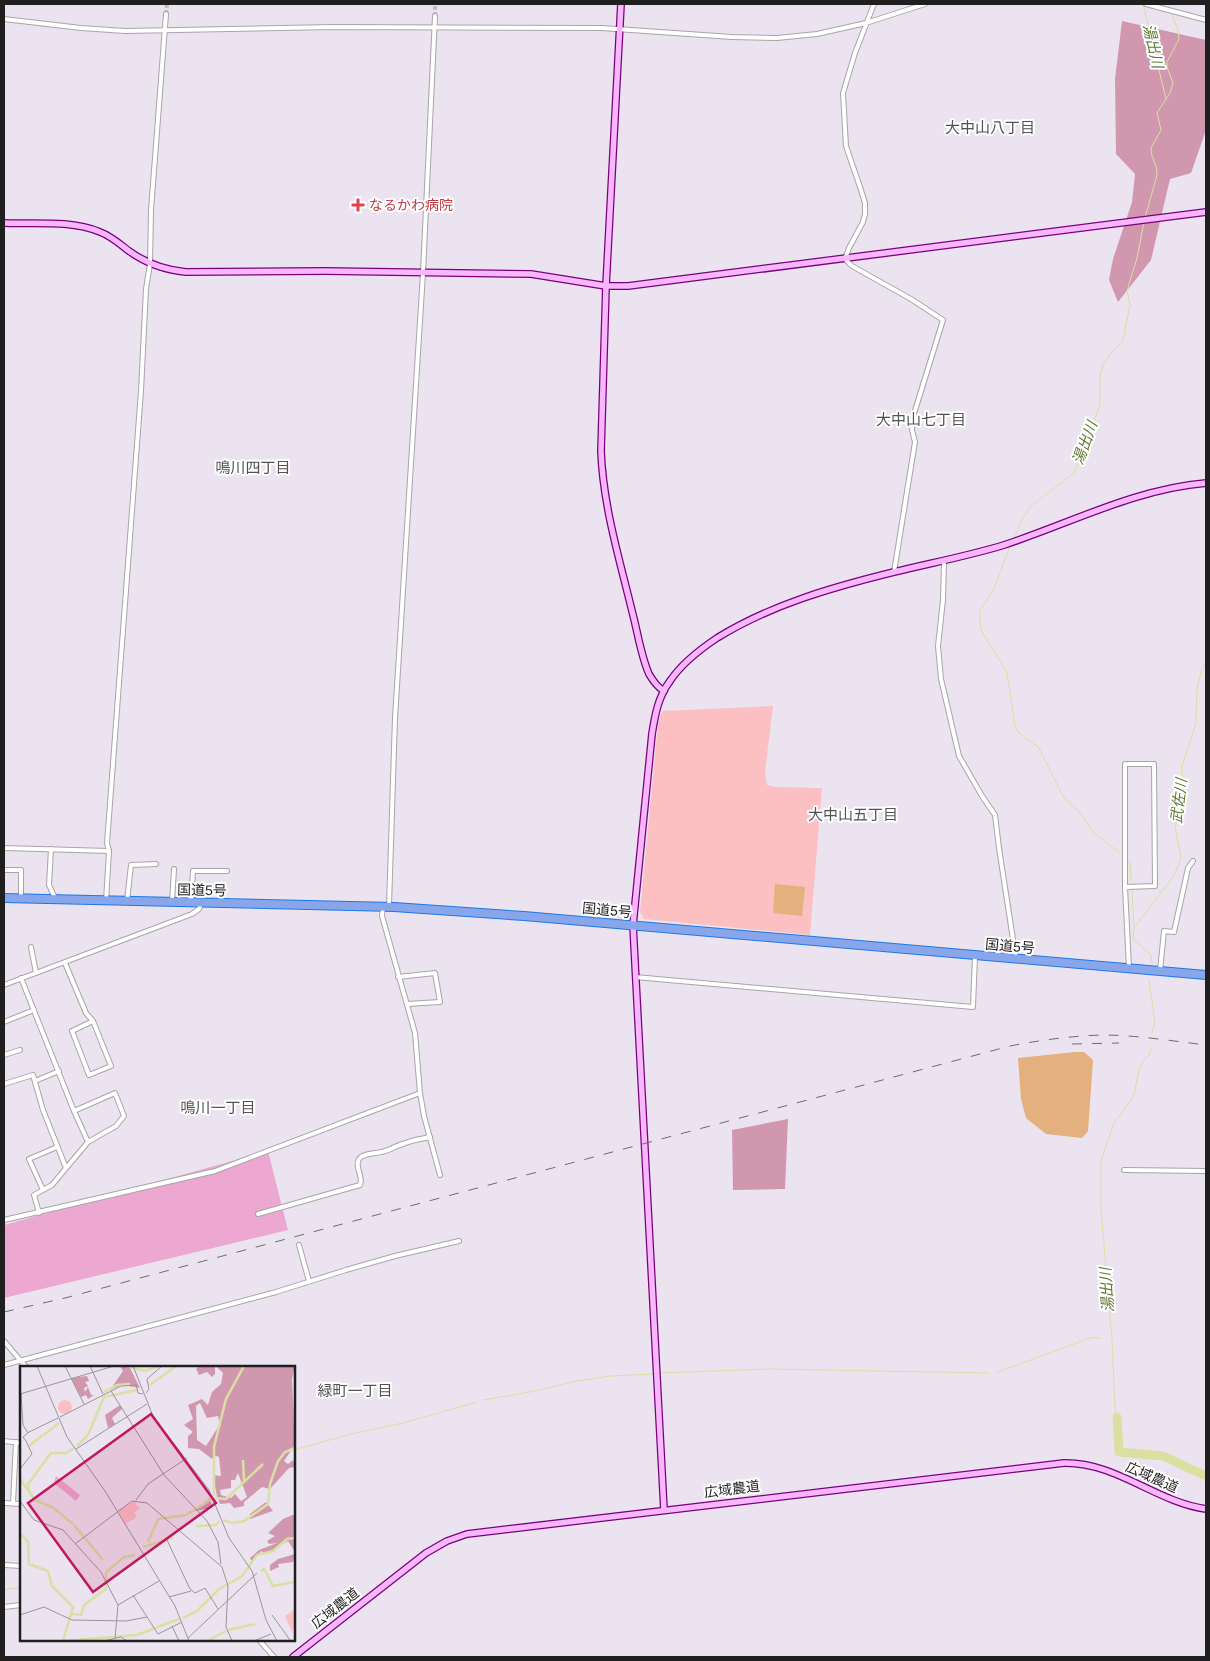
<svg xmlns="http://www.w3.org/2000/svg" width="1210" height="1661" font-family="Arial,'Noto Sans JP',sans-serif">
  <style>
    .grass { fill: #eda8d2 }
    .forest { fill: #d197af }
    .park { fill: #fcbfc2 }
    .pitch { fill: #e3b07e }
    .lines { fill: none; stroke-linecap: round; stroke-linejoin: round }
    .stream { stroke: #d9e0a2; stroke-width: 1 }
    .river { stroke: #d9e0a2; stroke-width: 9 }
    .street-tunnel { stroke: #c2bdc6; stroke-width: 4; stroke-dasharray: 4 2; stroke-linecap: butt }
    .street-casing { stroke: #a6a6a6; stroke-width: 6 }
    .secondary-casing { stroke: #7a007b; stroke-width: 8 }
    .highway-casing { stroke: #1c78e3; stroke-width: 10 }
    .street { stroke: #fff; stroke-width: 4 }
    .secondary { stroke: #f8b6fc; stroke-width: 5.5 }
    .highway { stroke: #88a6eb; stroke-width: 8 }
    .rail { stroke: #6d6d6d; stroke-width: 1; stroke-dasharray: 10 10; stroke-linecap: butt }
    .health-dot { fill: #e0444e; stroke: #fff; stroke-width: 2 }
    .labels { text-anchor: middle; stroke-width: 4; stroke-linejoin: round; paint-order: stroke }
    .health-label { font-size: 14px; fill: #be3a42; stroke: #fff; text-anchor: start }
    .street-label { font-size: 14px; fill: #1f1f1f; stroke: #fff }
    .water-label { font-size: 15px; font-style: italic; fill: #607a33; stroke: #fff }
    .neighbourhood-label { font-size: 15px; fill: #525252; stroke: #fff }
    .inset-river { fill: none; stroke: #d9e0a2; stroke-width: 2.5 }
    .inset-road { fill: none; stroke: #99959c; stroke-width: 1 }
    .view { fill: #c2185b; fill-opacity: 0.15; stroke: #c2185b; stroke-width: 2.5 }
    .inset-edge { fill: none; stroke: #1f1f1f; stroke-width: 2.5 }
  </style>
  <rect width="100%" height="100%" fill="#ebe4f0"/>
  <!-- grass -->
  <polygon class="grass" points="268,1151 288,1230 4,1298 4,1225"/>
  <!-- forest -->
  <g class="forest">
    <polygon points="1122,21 1206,40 1206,130 1191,173 1170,179 1151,260 1118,302 1109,280 1113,259 1132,202 1135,174 1116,154 1115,79"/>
    <polygon points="788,1119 785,1189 733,1190 732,1130"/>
  </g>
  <!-- park -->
  <polygon class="park" points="773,706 765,772 767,785 775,787 822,788 810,935 644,919 640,912 658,724 662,711"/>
  <!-- pitch -->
  <g class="pitch">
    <polygon points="775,884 805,887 802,916 773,913"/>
    <polygon points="1075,1052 1084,1052 1093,1060 1088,1131 1082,1138 1046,1134 1026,1118 1021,1099 1018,1058"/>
  </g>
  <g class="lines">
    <!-- stream -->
    <g class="stream">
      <polyline points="1143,4 1166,99"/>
      <polyline points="1145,218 1157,175 1156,166 1152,156 1151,148 1161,130 1157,113 1170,93 1173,83 1167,67 1167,62 1179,39 1178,30 1170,11"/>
      <polyline points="1014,539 1022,520 1031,506 1074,473 1085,449 1100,404 1100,376 1104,362 1112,352 1123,340 1130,305 1127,291 1137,258 1144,222"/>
      <polyline points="1010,546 994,589 980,611 980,622 981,630 1006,671 1009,684 1015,727 1018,732 1039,748 1064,798 1080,813 1093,832 1120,853"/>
      <polyline points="1130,861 1131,881"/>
      <polyline points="1132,890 1134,928 1133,939 1151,955 1152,964"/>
      <polyline points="1134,928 1173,877 1179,864 1181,857 1175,827 1183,789 1182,766 1196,723 1197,688 1202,668 1206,664"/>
      <polyline points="1149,980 1155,1022 1152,1033"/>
      <polyline points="998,1372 1093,1337 1101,1339"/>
      <polyline points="659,1373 769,1369 989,1373"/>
      <polyline points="483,1400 530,1392 577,1381 611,1376 655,1374"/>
      <polyline points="1117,1417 1115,1409 1112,1340 1101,1209 1101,1161 1114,1123 1134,1096 1139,1069 1143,1061 1150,1054 1151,1049"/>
      <polyline points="294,1450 351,1434 403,1423 477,1402"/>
      <polyline points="4,1590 21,1587"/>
    </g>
    <!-- river -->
    <polyline class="river" points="1117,1417 1119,1452 1163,1456 1206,1476"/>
    <!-- street-tunnel -->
    <g class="street-tunnel">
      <polyline points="166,14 167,4"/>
      <polyline points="435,16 435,4"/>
    </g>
    <!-- street casing -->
    <g class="street-casing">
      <g id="street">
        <polyline points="874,4 855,53 843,93 846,146 860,187 865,203 865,214 863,222 849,248 845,259 852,266 911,299 943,320 913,417 912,430 915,442 894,572"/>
        <polyline points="1146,4 1206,20"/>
        <polyline points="4,19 81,28 125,31 334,27 602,28 732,37 777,38 817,34 866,23 925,4"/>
        <polyline points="944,561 943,600 938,646 941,679 959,756 982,796 995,815 999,848 1016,959"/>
        <polyline points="4,848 109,851"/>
        <polyline points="51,849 49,885 56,900"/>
        <polyline points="4,870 21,870 21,899"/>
        <polyline points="1125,887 1155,886 1154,764 1125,764 1125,887 1129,968"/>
        <polyline points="106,901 109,851 107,843 141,391 146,289 150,264 151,210 166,14"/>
        <polyline points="127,901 131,865 156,864"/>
        <polyline points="172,902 174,869"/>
        <polyline points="191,903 193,871 227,871"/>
        <polyline points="389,906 395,718 423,273 435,16"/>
        <polyline points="31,947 36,973"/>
        <polyline points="65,963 86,1013 93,1021 72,1031 89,1075 111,1066 93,1021"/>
        <polyline points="1160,971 1164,931 1174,932 1188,868 1193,861"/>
        <polyline points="398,977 435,973 440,1002 407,1004"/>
        <polyline points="635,977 973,1007 975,956"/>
        <polyline points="21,978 74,1111 88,1142"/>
        <polyline points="4,985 192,914 199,909 201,903"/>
        <polyline points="4,1022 34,1010"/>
        <polyline points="4,1055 20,1050"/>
        <polyline points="35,1081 59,1071"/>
        <polyline points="4,1084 33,1075 43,1110 66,1168"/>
        <polyline points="420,1093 424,1116 440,1175"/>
        <polyline points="1124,1170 1206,1171"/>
        <polyline points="43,1190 29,1159 57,1147"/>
        <polyline points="39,1213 34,1195 52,1185 88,1142 116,1126 124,1116 115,1093 74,1111"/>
        <path d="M258,1214l102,-29c4,-8 -6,-18 -1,-26 4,-6 16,-5 22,-7 8,-1 14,-6 22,-8 8,-4 18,-5 27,-7"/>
        <polyline points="4,1220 215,1171 420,1093 415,1033 382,916 383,907"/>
        <polyline points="299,1245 309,1281"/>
        <polyline points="4,1341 26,1367"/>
        <polyline points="4,1365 276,1292 346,1270 395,1256 459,1241"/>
        <polyline points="4,1441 21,1443"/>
        <polyline points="4,1503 21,1504"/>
        <polyline points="13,1503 16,1442"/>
        <polyline points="4,1565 21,1566"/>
        <polyline points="4,1607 21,1605"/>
        <polyline points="259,1640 274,1657"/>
      </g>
    </g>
    <!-- secondary casing -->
    <g class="secondary-casing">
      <g id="secondary">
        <path d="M621,4l-15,282 -5,165c2,55 19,110 32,164 5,19 8,41 16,59 4,7 8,13 15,17"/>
        <path d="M4,223c31,1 67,-3 96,9 11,4 20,12 29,19 18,13 35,19 57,21l139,-1 206,3 75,12h22l578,-74"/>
        <path d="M664,1510l-31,-585 19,-191c3,-19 6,-37 18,-53 12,-18 29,-31 47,-43 53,-33 116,-51 177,-66 37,-9 74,-16 110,-27 67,-22 131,-56 202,-62"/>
        <path d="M293,1657l133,-104 21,-12 20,-7 597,-71c52,-1 92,39 142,46"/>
      </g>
    </g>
    <!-- highway casing -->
    <g class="highway-casing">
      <polyline id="highway" points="4,898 394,907 524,916 1206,975"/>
    </g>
    <!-- street -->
    <use href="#street" class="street"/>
    <!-- secondary -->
    <use href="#secondary" class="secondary"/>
    <!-- highway -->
    <use href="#highway" class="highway"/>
    <!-- rail -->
    <g class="rail">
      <polyline points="1072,1044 1119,1043"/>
      <path d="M4,1312l61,-14 945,-252c31,-6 61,-10 92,-11 35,0 70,6 104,10"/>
    </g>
  </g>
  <!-- markers -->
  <path class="health-dot" d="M355.5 197.5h5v5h5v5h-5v5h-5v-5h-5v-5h5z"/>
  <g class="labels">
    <!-- health labels -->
    <g class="health-label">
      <text x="369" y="210">なるかわ病院</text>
    </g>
    <!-- street labels -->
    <g class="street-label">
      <text transform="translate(202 890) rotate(1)" y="5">国道5号</text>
      <text transform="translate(607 910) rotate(5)" y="5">国道5号</text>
      <text transform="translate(1010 946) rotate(5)" y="5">国道5号</text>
      <text transform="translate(1152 1477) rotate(24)" y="5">広域農道</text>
      <text transform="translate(732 1489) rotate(-7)" y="5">広域農道</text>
      <text transform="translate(335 1608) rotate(-38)" y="5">広域農道</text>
    </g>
    <!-- water labels -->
    <g class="water-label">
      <text transform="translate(1153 46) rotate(77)" y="5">湯出川</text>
      <text transform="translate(1085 443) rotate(-70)" y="5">湯出川</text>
      <text transform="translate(1179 801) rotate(-83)" y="5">武佐川</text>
      <text transform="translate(1107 1290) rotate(-94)" y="5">湯出川</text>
    </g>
    <!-- neighbourhood labels -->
    <g class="neighbourhood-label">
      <text x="990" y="133">大中山八丁目</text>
      <text x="921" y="425">大中山七丁目</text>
      <text x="253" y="473">鳴川四丁目</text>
      <text x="853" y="820">大中山五丁目</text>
      <text x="218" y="1113">鳴川一丁目</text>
      <text x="355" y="1396">緑町一丁目</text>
    </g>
  </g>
  <!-- overview -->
  <g transform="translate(20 1366)">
    <rect width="275" height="275" fill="#ebe4f0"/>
    <path d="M36,110l24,19 -4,6 -22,-18z" fill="#eda8d2"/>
    <path d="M100,0h9l11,22 -18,-3 -12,5 13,-19zM179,0h16v8l-3,3 -5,-5 -8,3 -3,-6zM196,0h79l-3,13 3,66 -11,16 4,3 5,-4 2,7 -6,1 -19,21 -8,-2 -18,15v4l-10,2 -4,-5 -10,1 -3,-8 -4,-21 8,1 -2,-19 -5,-2 -2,4 -13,-10 -11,-1v-12l5,-4 -9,-7 9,-6 -5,-14 14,-6 6,6 4,-13 9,-8 2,-11zM180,37l7,15 11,-2 2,8 -14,22 -9,-6 -1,-34zM218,107l9,24 -6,4 -6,-7 -4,4 -10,-3 -1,-5 11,-2v-8h4zM67,10l2,5 -4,1 3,4 -4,2 1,4 3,-5 3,8h3l-6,4 -2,-4 -5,2 -10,-19zM100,39l2,4 -10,9 3,6 -7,4 -3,-13zM190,132l2,10 -23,4 10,-5zM246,136l7,9 -23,8v-5zM275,148v38l-7,-11 -23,13 -4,-3 -9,11 -2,-4 9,-8 18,-7 -8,1 -2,-3 8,-5 -7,-3 15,-14zM275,188l-2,8 -15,2 1,3 -9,4v-6l8,-6z" fill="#d197af" fill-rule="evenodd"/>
    <path d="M38 41a7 7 0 1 1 14 0a7 7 0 1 1-14 0ZM114,135l6,8 -6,3 3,5 -12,7 -7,-14zM275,243v16l-3,7 -7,-16z" fill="#fcbfc2"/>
    <path class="inset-river" d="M107,0l18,5 14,-5M130,19l26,-19M84,26l13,-7 13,-1M24,69l15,-12M9,80l14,-11M57,80l11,-11 16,-38 33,-7M223,94l1,21M0,113l15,21 17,7 21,17M9,126l-1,-8 23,-31h15l8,-5M194,130v-49l12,-48 18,-33M195,132l11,1 37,-35M203,154l9,3 12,-2 24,-17 2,-20 8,-23 7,-9 10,-4M54,159l29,35M176,160l20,-1 3,-4M0,167l8,9 1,22 19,7 4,15 21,21 -10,34M128,176l10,-23 28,-4 26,-16M123,181l30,-9M241,205l3,-2 9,17 22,-4M86,206l18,-15 11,-2M52,248l9,1 3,-10 22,-16v-17M163,252l14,-7 22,-22 23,-13 15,-21 16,-4 14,-12 8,-1M208,264l27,-6M43,275l74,-6 42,-16M187,275l19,-10"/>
    <path class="inset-road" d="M17,0l30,71 38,54 70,115 14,35M45,0l19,38M70,0l13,28M113,0l20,50 56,74 20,48 23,33 14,49 11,21M91,25l53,84 43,46 11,21 3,22M1,27l2,32 5,8M126,27l3,-4 -2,-10 15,-13M0,28l94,-28M40,51l61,-31 15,-1 2,8 5,1M6,75l-3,-4 6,-5 29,-14M56,83l71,-45M0,103l12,-15 -6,-13M116,134l12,-16 39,-26M0,135l14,19 29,10 38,42 17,33 -3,33M147,174l23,49 5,4 10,-5 13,21M55,178l57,-43 15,2 75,64 6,19 -2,41 6,14M113,229l14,22M149,231l22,-6M98,239l41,-24M0,249l24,-8 28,13 54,1 21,-4 11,17 24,-12M252,249l18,25M152,260l7,15M168,272l69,-65M84,275l17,-4 6,4M234,275l17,-7"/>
    <path class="view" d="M131,48l65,89 -123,89 -65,-89z"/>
    <rect width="275" height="275" class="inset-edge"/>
  </g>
  <!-- border -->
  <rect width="1210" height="1661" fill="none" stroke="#1f1f1f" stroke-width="10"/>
</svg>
